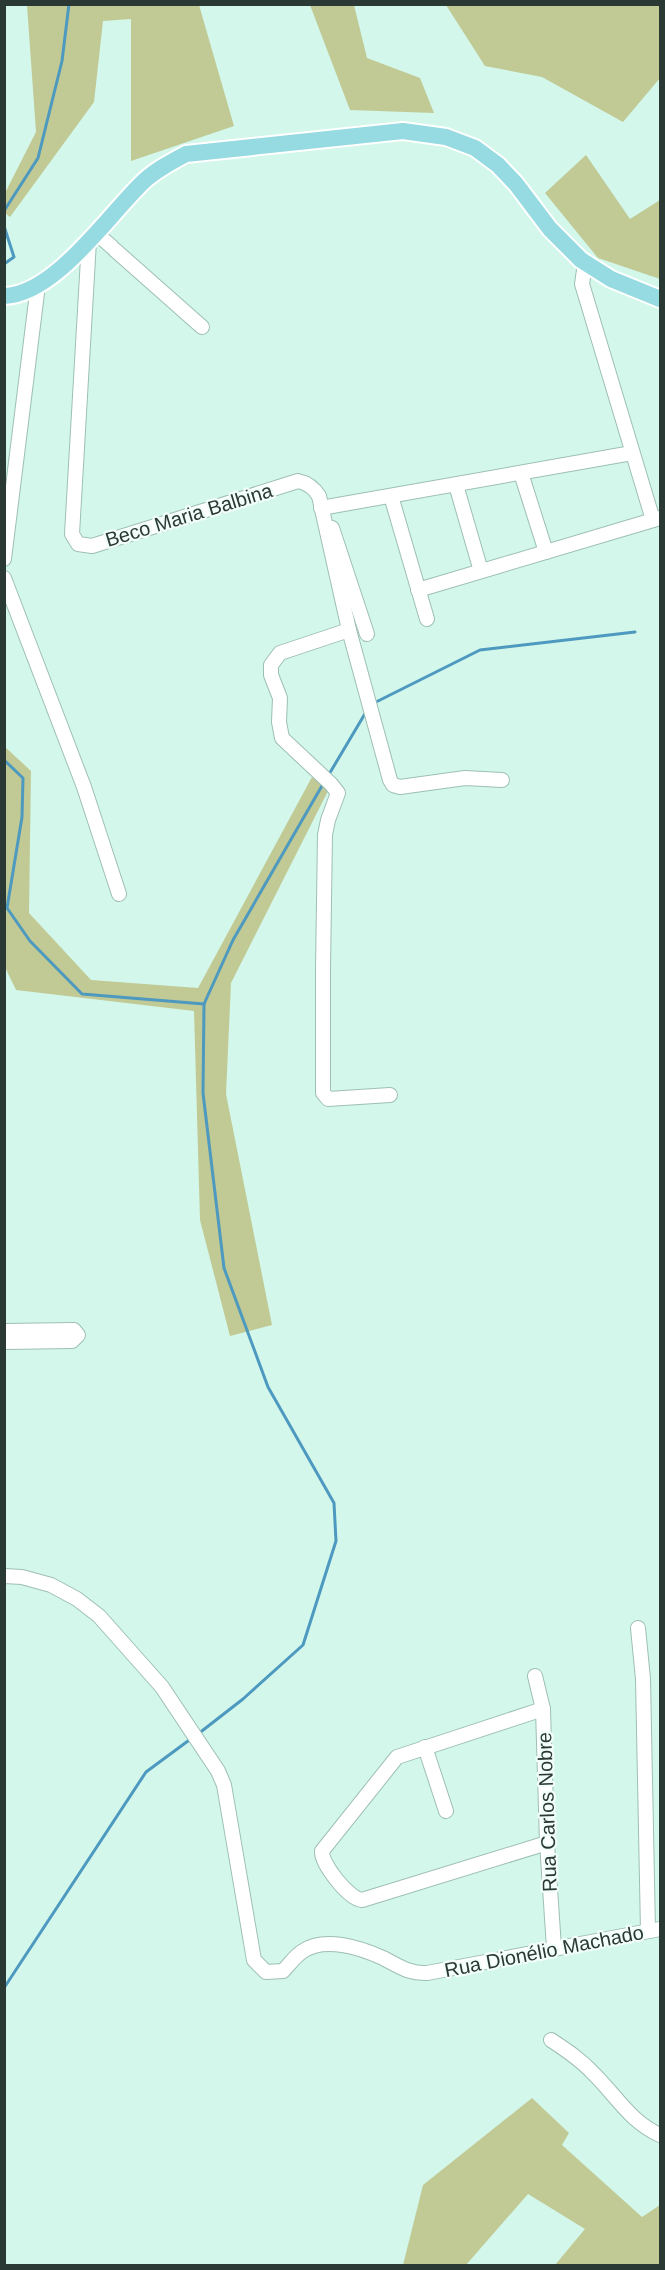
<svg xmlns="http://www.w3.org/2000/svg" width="665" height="2270" font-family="Helvetica,sans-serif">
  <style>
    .green { fill: #c1ca94 }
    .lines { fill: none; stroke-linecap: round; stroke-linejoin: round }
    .stream { stroke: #4d99bf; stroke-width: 3 }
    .minor-casing { stroke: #9ebfb5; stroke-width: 16 }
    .major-casing { stroke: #fff; stroke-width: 20 }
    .minor { stroke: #fff; stroke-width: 14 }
    .major { stroke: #96dbe1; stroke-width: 16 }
    .labels { text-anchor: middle; stroke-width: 4.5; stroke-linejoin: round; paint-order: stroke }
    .street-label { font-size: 20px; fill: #2b3935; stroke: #f1fefa }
  </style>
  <rect width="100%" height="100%" fill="#d3f7eb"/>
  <!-- green -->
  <g class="green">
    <polygon points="27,5 199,5 234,126 131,161 131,19 103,21 94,102 10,217 5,213 5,193 36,132"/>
    <polygon points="310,5 354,5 367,58 420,78 434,113 350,110"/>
    <polygon points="446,5 660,5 660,78 623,122 542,77 485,66"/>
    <polygon points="586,155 630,219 660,200 660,279 598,258 545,193"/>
    <polygon points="4,746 31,771 29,913 91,980 198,988 312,777 329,789 231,983 226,1094 272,1325 230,1336 200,1220 194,1011 16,990 4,965"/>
    <polygon points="532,2098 569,2133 562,2145 642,2217 660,2205 660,2265 555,2265 585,2229 528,2194 466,2265 403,2265 423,2185"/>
  </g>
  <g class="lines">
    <!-- stream -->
    <g class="stream">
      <polyline points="4,211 38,158 62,61 69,4"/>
      <polyline points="4,226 14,257 4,264"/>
      <polyline points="376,702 480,650 635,632"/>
      <polyline points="4,760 23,778 22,817 7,908 30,941 82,994 204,1004"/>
      <polyline points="328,776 366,712"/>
      <polyline points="198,1734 243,1699 303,1645 336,1541 334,1503 268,1387 224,1268 203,1093 204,1004 233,940 323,784"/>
      <polyline points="4,1988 146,1772 192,1738"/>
    </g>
    <!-- minor casing -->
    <g class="minor-casing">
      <g id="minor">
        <polyline points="96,233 112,247"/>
        <path d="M89,241l-17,293 6,10 14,2 206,-65c10,2 16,7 21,15l30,134 41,150 3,5 7,2 65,-9 37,2"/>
        <polyline points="115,250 202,327"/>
        <polyline points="585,263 582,284 653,520"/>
        <polyline points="521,473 546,552"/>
        <polyline points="456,485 481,571"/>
        <polyline points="391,496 427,619"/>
        <polyline points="321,508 632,453"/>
        <polyline points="332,528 367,634"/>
        <polyline points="4,559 38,285"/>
        <polyline points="4,578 84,787 119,894"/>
        <polyline points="418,590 660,518"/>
        <polyline points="349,630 280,653 271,665 271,675 280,698 279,722 282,738 331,784 338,793 328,820 325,835 323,968 323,1093 328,1099 390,1095"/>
        <polyline points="4,1331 74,1330 78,1335 72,1341 4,1342"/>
        <path d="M4,1576l18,1 29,8 26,14 22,17 63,71 56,84 6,14 30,175 12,12 17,-1c6,-6 12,-15 20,-20 22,-15 58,-3 80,7 16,8 26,16 44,15l233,-44"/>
        <polyline points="638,1628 643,1679 648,1931"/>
        <polyline points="535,1676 543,1709 547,1843 554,1948"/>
        <path d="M543,1709l-146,48 -75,94c-1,13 27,48 40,49l185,-57"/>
        <polyline points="425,1747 446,1811"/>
        <path d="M551,2040c15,10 29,19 41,32 23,22 38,50 68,63"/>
      </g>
    </g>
    <!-- major casing -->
    <g class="major-casing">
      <path id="major" d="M4,296c51,-1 105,-82 140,-115 12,-11 27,-19 42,-27l217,-23 43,6 29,11 23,17 18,19 34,45 31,31 30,19 49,20"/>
    </g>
    <!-- minor -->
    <use href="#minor" class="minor"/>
    <!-- major -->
    <use href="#major" class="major"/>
  </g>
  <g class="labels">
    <!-- street labels -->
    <g class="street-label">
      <text transform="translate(189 515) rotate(-17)" y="7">Beco Maria Balbina</text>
      <text transform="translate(547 1812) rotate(-92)" y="7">Rua Carlos Nobre</text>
      <text transform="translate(544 1951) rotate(-11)" y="7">Rua Dionélio Machado</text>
    </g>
  </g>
  <!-- border -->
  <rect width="665" height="2270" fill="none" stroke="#2b3935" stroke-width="12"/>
</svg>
